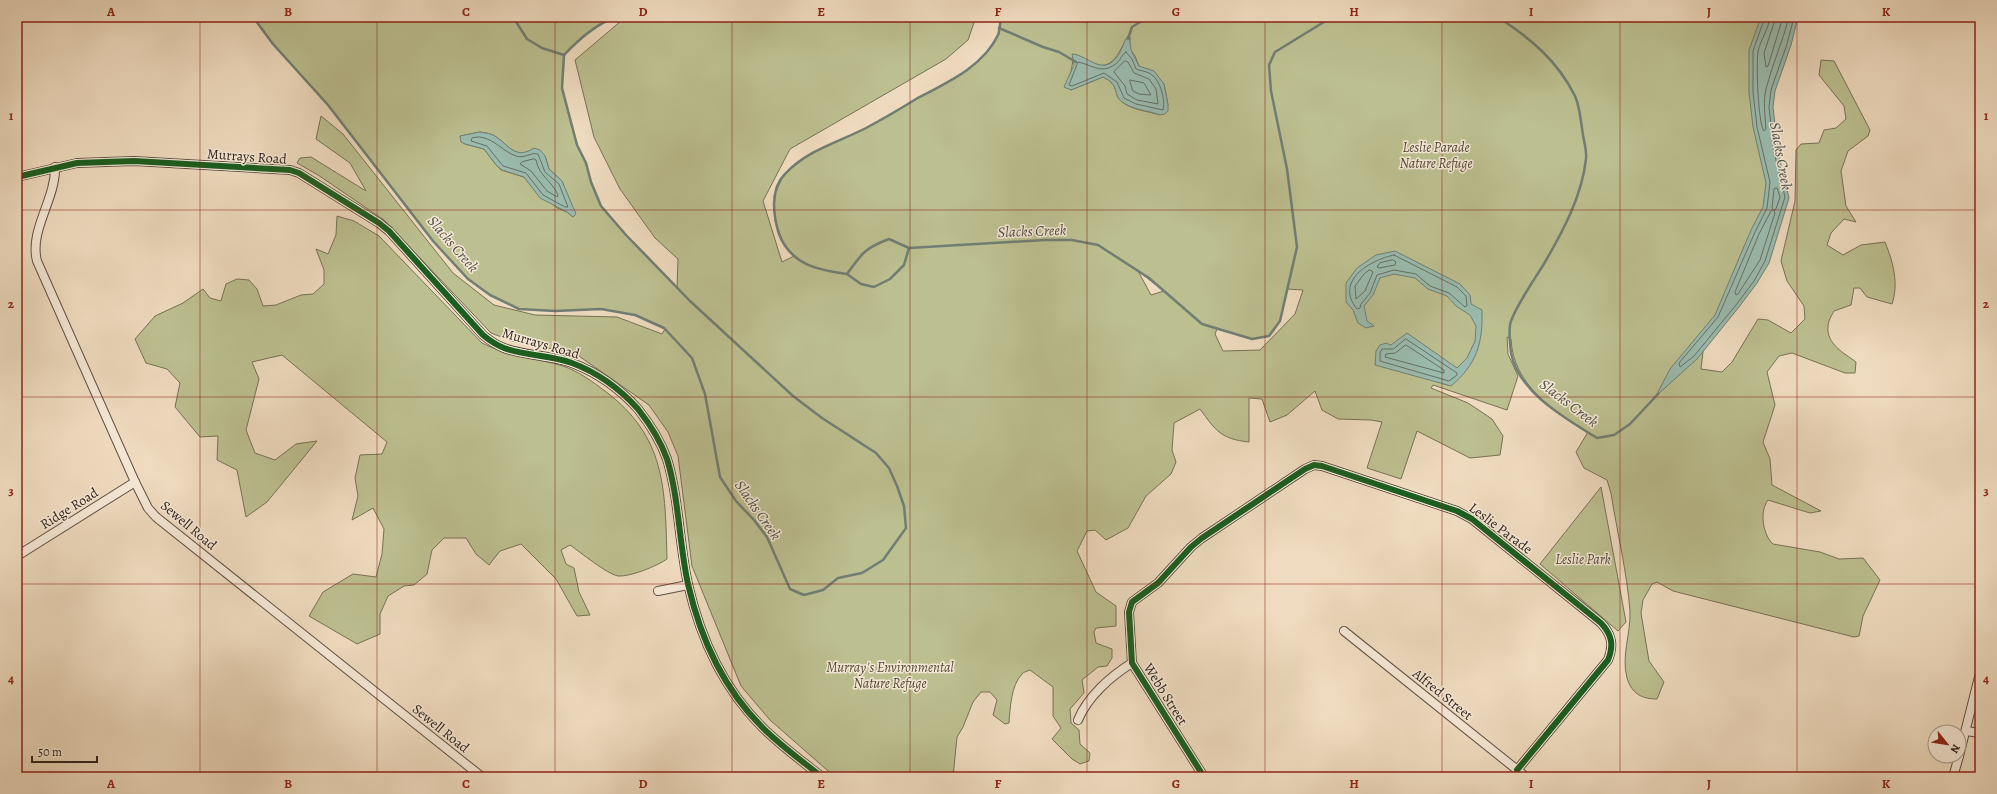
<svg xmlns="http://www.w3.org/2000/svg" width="1997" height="794" font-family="Alegreya,serif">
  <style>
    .green { fill: #bcbf90; stroke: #767156; fill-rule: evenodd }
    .water { fill: #9abbae; stroke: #707e74 }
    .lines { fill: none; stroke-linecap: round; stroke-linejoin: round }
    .shore { stroke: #666f65; stroke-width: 1 }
    .stream { stroke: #707e74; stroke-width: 2.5 }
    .street-casing { stroke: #605145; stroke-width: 10 }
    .street { stroke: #f5e8d5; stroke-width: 8 }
    .cycleway-casing { stroke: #f5e8d5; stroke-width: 8 }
    .cycleway { stroke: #1b5e20; stroke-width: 6 }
    .grid { fill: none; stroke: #8f2418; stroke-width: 1; stroke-opacity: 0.55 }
    .labels { text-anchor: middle; stroke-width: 3; stroke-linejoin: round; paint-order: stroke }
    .park-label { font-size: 14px; font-style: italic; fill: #544a39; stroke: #f5e8d5 }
    .street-label { font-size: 14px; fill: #31231c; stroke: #f5e8d5 }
    .water-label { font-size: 15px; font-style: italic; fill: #505148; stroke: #f5e8d5 }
    .neatline { fill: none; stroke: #8f2418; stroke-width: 1.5 }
    .grid-label { font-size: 13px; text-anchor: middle; font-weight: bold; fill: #8f2418 }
  </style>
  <rect width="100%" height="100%" fill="#efdbbf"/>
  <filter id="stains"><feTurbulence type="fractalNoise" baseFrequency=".005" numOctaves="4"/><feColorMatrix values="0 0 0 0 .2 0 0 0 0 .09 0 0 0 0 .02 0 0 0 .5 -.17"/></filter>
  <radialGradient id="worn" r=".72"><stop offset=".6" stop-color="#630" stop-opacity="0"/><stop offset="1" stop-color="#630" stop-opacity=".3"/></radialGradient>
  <!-- green -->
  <g class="green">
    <path d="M253,17h362c-20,8 -36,22 -51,38l-2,33 15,57 9,18 5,19 10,24 25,29 51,52 1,-28 -23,-21 -35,-49 -26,-52 -19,-77 46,-39 12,-4h343l-8,23 -22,19 -156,90 -27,52 19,61 12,-6 -10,-11 -9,-24 -1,-25 10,-22 26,-20 56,-26 100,-57 19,-17 14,-20 2,-17h781l-17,60 13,119 -73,139 -4,34 21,3 10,-10 26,-43 10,1 23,13 14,-14 -1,-13 -17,-25 -6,-20 14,-60 1,-51 5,-6 18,-1 5,-13 12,-2 10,-9 -2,-13 -25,-31 2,-15 13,1 36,69 -2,6 -20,15 -7,20 5,35 10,16 -12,-3 -13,14 -4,12 16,10 18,-10 24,-3c8,20 14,41 7,62l-25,-7 -7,-9h-6l-3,17 -17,6c-2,4 -6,10 -6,15 -2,18 16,27 28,36l-1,11h-10l-53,-20 -13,3 -12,16 8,33 -12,37 7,17 2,26 49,26 -11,2 -42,-13c-9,12 -5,35 5,44l47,8 19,7 24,-1 17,22 -17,36 -4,20 -5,1 -181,-46 -16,-9 -5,2 -9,16 -2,13 8,48 15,21 -7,17c-15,0 -25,-5 -30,-21 -6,-22 4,-45 3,-67 -3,-39 -13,-79 -19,-118l-4,-13 -23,-12 -8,-16 12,-20c-35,-22 -75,-47 -77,-93l-4,-2 1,17 10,22 -11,34 -74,-25 -2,3 37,15 24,16 11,17 -3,19 -30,3 -53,-27 -16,48 -34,-11 15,-46 -11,-2 -33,-1 -16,-9 -7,-19 -28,24 -17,7 -8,-23 -13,-1v44c-28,-3 -33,-11 -49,-33l-26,14 -2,27 4,12 -5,12 -25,22 -18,32 -22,12 -11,-10 -8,1 -10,20 19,41 20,14v20l-20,2 -2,4 2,11 16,6v9l-5,8 -9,1 -16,13 2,13 -14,16 1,14 8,7 1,14 10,9 -1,8 -9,3 -8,-5 -20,-20 9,-11 -8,-12v-29l-23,-17c-2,1 -7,2 -8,4 -11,11 -12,35 -13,49l-4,1 -12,-9 4,-15 -7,-8h-9l-8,10 -10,25 -6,10 -4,40h-118l-65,-57 -29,-34 -49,-120 -14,-110 -10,-24 -19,-27 -73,-51 -64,-13 -21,-8 -107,-113 -66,-45 -21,-12 3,-5 11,-1 55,34 -16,-28 -34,-24 5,-23 22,18 110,139 41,32 41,10 82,2 45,17 3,-5 -30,-14 -34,-6 -46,2 -36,-2 -29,-14 -22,-16 -35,-38 -105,-136 -55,-61zM1128,36l2,1v12l5,7 4,10 25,18 4,21 -8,10c-13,-4 -29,-5 -39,-14 -8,-7 -1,-16 -18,-24l-32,13v-18l2,-12 6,-4c30,21 36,4 49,-20zM480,132c4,1 9,1 13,3 15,8 21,26 41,14l11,7 4,13 13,12 11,36 -6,-5 -10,-4 -33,-31 -23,-7 -4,-4 -13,-17 -19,-5 -5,-8zM1138,271l26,20 -13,4zM1287,289l16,1 -8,24 -35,36 -37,1 -8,-17 2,-5 35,10 17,-3 11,-15z"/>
    <path d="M337,216l17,5 25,15 103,107c25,13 54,15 81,23 15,5 30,16 42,25 61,46 60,97 62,168 -10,7 -37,18 -49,17 -11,-2 -38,-24 -48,-31l-9,5 5,14 8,4 5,24 11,23 -13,1 -21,-37 -35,-35 -21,7 -11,14 -13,-11 -10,-16h-22l-12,12 -5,24 -13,11 -10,1 -16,10 -8,18v20l-23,10 -48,-28 14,-24 30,-18 23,3 6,-23 2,-25 -11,-21 -21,12 6,-24 -3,-18 5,-23 22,-1 5,-12 -105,-87 -30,7 7,17 -13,51 9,23 20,7 21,-16 21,-3 -50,61 -21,15 -9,-47 -20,-10 1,-24 -18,1 -25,-30 5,-24 -13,-14 -21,-6 -11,-24 20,-23 28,-13 20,-14 7,9 11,3 5,-17 11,-5 12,1 8,9 6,17 13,-1 25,-10 12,-1 11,-10v-14l-8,-21 12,5 8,-19z"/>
    <polygon points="1601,487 1626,622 1618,631 1540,564"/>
  </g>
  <!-- water -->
  <g class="water">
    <polygon points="1761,17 1798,17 1791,45 1775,91 1773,107 1778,152 1789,198 1769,263 1757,283 1739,307 1697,359 1656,396 1670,369 1715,315 1751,230 1763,207 1766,183 1753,127 1749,92 1749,50"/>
    <path d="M1128,36l2,1c-1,13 4,19 9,29l15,5 10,13 4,21v6l-3,3 -5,1c-13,-5 -28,-5 -39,-14 -8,-7 -1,-16 -18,-24l-32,13 -7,-3 10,-22 -2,-11c14,0 30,23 45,3 5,-6 7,-17 11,-21z"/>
    <path d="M480,132c4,1 9,1 13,3 15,8 21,26 41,13l6,2 5,6 4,13 13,12 14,33 -3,3 -6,-5 -27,-14 -16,-21 -22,-7 -5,-4 -13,-17 -19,-5 -4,-2 -1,-6z"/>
    <path d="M1395,251l65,33 10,11 1,9 11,6c1,33 -5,54 -31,76l-76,-21 1,-14 4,-6 6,-2 5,2 16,-12 50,35 10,-10 8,-17 1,-15 -6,-11 -14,-9 -9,-10 -19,-7 -13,-11 -21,-4 -14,4 -7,17 -9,11 3,15 7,5 -8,2 -8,-5 -5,-13 -7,-8v-19l11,-15 19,-13z"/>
  </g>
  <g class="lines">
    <!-- shore -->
    <g class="shore">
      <polyline points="1765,17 1753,51 1753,92 1757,127 1770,182 1767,208 1755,232 1718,317 1679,363 1680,367 1694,356 1736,305 1754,281 1765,261 1785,197 1774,152 1769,107 1771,90 1787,44 1794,17"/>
      <path d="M1770,17c-1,12 -10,23 -12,35 -2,11 0,72 6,79l2,-2c-1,-14 -3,-27 0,-40 6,-24 17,-48 23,-72"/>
      <polyline points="1776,17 1764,53 1766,67 1768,66 1783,17"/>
      <path d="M1126,52l6,7 4,10c5,2 11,2 16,6 8,5 14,26 11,35l-27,-6 -12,-6 -7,-16 -13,-9 -32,13 -3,-1 9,-23c15,3 24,14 40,0 3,-3 4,-8 8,-10z"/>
      <polygon points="1125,61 1128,62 1134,73 1149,79 1156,89 1158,104 1137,100 1127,94 1125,86 1114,72"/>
      <polygon points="1130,80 1144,83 1151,95 1139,94 1133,91"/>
      <path d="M480,137c15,2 22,14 36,19 8,3 15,-4 22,-2l7,18 14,12 9,23h-3l-22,-12 -17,-22 -23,-7 -16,-20 -16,-5 1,-3z"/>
      <path d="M534,159l2,1c3,16 16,21 22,35l-1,2 -10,-6 -16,-20 -11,-7 2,-2z"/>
      <polygon points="1777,188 1780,197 1776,209 1774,210 1772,208 1774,189"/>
      <polygon points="1774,210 1775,213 1760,260 1738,294 1736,295 1735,292 1759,234 1771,211"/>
      <path d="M1394,255l63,32 9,9 1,10 -2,1 -16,-14 -19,-7 -14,-12 -22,-4 -17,5 -7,18 -9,11 -1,4 -3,1c-23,-28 13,-49 37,-54z"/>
      <polygon points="1393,260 1396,262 1395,265 1379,268 1377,267 1380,263"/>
      <polygon points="1370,270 1373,272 1365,291 1356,299 1355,286 1364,274"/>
      <polygon points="1406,339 1457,373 1457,375 1449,381 1380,361 1380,353 1382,349 1393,349"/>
      <polygon points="1406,345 1444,370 1444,373 1385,357 1386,354 1395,353"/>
    </g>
    <!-- stream -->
    <g class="stream">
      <path d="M253,17l20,27 55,61 105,136 35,38 22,16 29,14 36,2 46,-2 34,6 29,13 15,16 13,14 13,36 15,83 16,24 18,19 13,17 23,52 14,6 19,-5 15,-12 24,-5 21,-13 23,-32 -2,-22 -7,-20 -8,-18 -13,-15 -54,-35 -29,-22 -103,-95 -64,-66 -25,-29 -10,-24 -5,-19 -9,-18 -15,-57 2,-33c15,-16 31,-30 51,-38"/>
      <polyline points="513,17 527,39 542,48 564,55"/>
      <path d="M1001,17c-1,5 -1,13 -3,18 -15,32 -52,48 -82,64 -16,10 -33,20 -50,29 -27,14 -59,22 -81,46 -15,15 -12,41 -6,60 12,31 39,36 68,40 15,-21 18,-26 42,-35l20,9 136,-8h27l26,5 51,33 53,46 50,15 17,-3 11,-15 17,-74 -10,-78 -16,-78 -2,-26 6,-13 57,-35"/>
      <path d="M1498,17c33,22 59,43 77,79 5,11 6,27 8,39 1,7 4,16 3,24 -4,37 -23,72 -41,103 -8,14 -33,49 -35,63 -1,8 0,20 1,28 8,40 54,65 86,85l17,-3 16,-11 28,-30"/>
      <polyline points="999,28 1043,47 1059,52 1076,62"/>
      <polyline points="1128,39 1132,27 1148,17"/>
      <polyline points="847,274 861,284 874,287 890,279 904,265 909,248"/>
    </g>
    <!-- street casing -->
    <g class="street-casing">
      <g id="street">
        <path d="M55,167c1,32 -26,63 -18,94l98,221 13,26 8,9 326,260"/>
        <path d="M17,177l60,-14 57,-2 156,9 9,3 80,50 10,8 94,104c6,5 13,10 21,13 21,8 46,7 68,15 24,9 48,26 66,46 11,14 23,33 29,50 12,39 12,84 21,125 12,53 35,104 74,143 18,18 40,34 60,50"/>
        <polyline points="17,556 135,482"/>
        <polyline points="658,591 688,585"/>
        <polyline points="1344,631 1526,777"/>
        <path d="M1078,720c10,-24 33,-44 54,-57"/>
        <polyline points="1966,731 1980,733"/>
        <polyline points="1959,756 1980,673"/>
        <path d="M1204,777l-72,-114 -3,-51 3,-10 26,-19 33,-36 11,-9 103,-69 9,-4 8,1 135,45 15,8 129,104c11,12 13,22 7,37l-91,110"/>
        <polyline points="1953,777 1959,756"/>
      </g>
    </g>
    <!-- street -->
    <use href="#street" class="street"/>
    <!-- cycleway casing -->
    <g class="cycleway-casing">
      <g id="cycleway">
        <path d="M17,177l60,-14 57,-2 156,9 9,3 80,50 10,8 94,104c6,5 13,10 21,13 21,8 46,7 68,15 24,9 48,26 66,46 11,14 23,33 29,50 12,39 12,84 21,125 12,53 35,104 74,143 18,18 40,34 60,50"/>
        <path d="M1204,777l-72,-114 -3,-51 3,-10 26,-19 33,-36 11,-9 103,-69 9,-4 8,1 135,45 15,8 129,104c11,12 13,22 7,37l-91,110"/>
      </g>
    </g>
    <!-- cycleway -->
    <use href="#cycleway" class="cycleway"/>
  </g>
  <!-- grid -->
  <path class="grid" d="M200,17v760M377,17v760M555,17v760M732,17v760M910,17v760M1087,17v760M1265,17v760M1442,17v760M1620,17v760M1797,17v760M17,210h1963M17,397h1963M17,584h1963"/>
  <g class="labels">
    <!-- park labels -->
    <g class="park-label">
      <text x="1436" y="152">Leslie Parade<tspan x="1436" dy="16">Nature Refuge</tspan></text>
      <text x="1583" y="564">Leslie Park</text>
      <text x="890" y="672">Murray's Environmental<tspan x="890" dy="16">Nature Refuge</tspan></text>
    </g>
    <!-- street labels -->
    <g class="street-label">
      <text transform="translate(247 156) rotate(4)" y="5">Murrays Road</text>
      <text transform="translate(541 343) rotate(16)" y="5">Murrays Road</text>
      <text transform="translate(69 508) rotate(-32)" y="5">Ridge Road</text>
      <text transform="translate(189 525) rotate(40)" y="5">Sewell Road</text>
      <text transform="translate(1501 528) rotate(37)" y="5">Leslie Parade</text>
      <text transform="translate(1166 694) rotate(58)" y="5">Webb Street</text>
      <text transform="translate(1443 694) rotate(39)" y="5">Alfred Street</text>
      <text transform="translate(441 728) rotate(39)" y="5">Sewell Road</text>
    </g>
    <!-- water labels -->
    <g class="water-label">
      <text transform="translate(1781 156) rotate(80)" y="5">Slacks Creek</text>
      <text transform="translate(1032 231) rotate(-2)" y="5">Slacks Creek</text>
      <text transform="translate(453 244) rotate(49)" y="5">Slacks Creek</text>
      <text transform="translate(1569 403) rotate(37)" y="5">Slacks Creek</text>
      <text transform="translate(758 510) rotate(55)" y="5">Slacks Creek</text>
    </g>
  </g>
  <!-- margin -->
  <rect width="1997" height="794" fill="none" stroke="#efdbbf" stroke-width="44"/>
  <!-- north arrow -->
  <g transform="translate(1947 744) rotate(120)"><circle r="19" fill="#f5e8d5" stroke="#a7998b"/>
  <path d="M0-3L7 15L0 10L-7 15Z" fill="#8f2418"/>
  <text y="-6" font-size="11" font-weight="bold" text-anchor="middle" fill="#31231c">N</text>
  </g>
  <!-- scale -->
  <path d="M32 756v6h65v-6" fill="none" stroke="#31231c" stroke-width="2"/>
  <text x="38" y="756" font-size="12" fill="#31231c" stroke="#f5e8d5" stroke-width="3" paint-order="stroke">50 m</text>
  <rect x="22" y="22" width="1953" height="750" class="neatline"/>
  <g class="grid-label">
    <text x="111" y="16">A</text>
    <text x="288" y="16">B</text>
    <text x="466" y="16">C</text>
    <text x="643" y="16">D</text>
    <text x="821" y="16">E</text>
    <text x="998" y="16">F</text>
    <text x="1176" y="16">G</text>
    <text x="1354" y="16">H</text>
    <text x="1531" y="16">I</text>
    <text x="1709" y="16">J</text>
    <text x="1886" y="16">K</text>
    <text x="11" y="120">1</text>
    <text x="1986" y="120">1</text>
    <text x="11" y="308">2</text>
    <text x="1986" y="308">2</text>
    <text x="11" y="495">3</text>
    <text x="1986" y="495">3</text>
    <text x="11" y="683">4</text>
    <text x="1986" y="683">4</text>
    <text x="111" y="788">A</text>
    <text x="288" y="788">B</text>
    <text x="466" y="788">C</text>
    <text x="643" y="788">D</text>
    <text x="821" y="788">E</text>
    <text x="998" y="788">F</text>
    <text x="1176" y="788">G</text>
    <text x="1354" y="788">H</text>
    <text x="1531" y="788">I</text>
    <text x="1709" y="788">J</text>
    <text x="1886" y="788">K</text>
  </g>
  <rect width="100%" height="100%" filter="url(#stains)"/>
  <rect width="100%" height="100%" fill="url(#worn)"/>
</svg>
